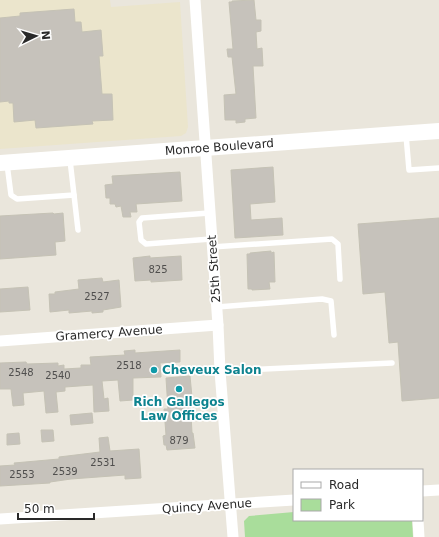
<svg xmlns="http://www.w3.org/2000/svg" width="439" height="537" font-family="'DejaVu Sans',sans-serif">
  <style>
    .education { fill: #ebe5cc }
    .green { fill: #a9dd9b }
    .building { fill: #c6c2bb; stroke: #c5c2b5 }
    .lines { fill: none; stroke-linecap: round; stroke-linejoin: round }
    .lane { stroke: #fff; stroke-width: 5.5 }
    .street { stroke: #fff; stroke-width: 11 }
    .secondary { stroke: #fff; stroke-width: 16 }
    .culture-dot { fill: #0f9aa8; stroke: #fff; stroke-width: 1.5 }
    .labels { text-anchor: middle; stroke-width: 3.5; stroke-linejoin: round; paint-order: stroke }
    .number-label { font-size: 10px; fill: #504f4e }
    .street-label { font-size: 12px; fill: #292929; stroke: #fff }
    .culture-label { font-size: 12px; font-weight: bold; fill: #0d838f; stroke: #fff; text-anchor: start }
  </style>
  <rect width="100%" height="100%" fill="#eae6dc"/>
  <!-- education -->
  <polygon class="education" points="0,0 110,0 111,7 180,2 188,127 186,133 181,136 0,149"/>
  <!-- green -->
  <polygon class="green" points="294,512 294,520 412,520 413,537 245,537 244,521 249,516"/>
  <!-- building -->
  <g class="building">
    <polygon points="254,0 256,20 261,20 261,31 256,32 257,49 262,48 263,66 253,66 256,118 245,119 245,122 236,123 236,120 225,120 224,95 236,94 232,57 228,57 227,49 233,49 229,2 232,2 232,1"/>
    <polygon points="74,9 75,22 81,22 82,32 101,30 103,56 99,56 102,94 112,94 113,120 92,121 93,124 36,128 35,120 14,122 13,103 9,103 9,101 0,102 0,18 20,16 20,13"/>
    <polygon points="273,167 275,202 250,204 251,220 282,218 283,235 235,238 231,170"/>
    <polygon points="180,172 182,201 136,204 137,212 130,212 131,217 123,217 121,206 116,207 115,204 110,204 110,198 106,198 105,185 113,184 112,176"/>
    <polygon points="53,213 54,214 63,213 65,241 55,242 56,255 0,259 0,216"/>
    <polygon points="439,218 439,398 402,401 398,342 389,343 385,292 363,294 358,224"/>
    <polygon points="271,251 271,253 274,252 275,282 269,282 270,289 252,290 252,289 248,289 247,254 250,254 250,253"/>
    <polygon points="150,256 150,258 181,256 182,280 151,282 151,280 135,281 133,258"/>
    <polygon points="102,278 103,282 119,280 121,307 103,310 103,312 92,313 92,311 69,313 69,310 50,312 49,294 55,294 55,292 79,289 78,280"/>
    <polygon points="28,287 30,310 0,312 0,289"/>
    <polygon points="135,350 135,353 180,350 180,362 160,363 161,377 133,378 133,400 120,401 118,380 102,381 104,399 108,398 109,411 94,412 93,385 65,387 65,391 56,392 58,412 46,413 44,391 23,393 24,405 13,406 11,389 0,389 0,363 26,362 27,364 58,363 58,366 64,365 64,369 81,368 81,365 91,365 90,357 125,355 124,351"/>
    <polygon points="190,376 192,397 190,397 192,433 193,433 195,448 167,450 166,445 164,445 163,436 166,435 164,409 168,409 166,378"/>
    <polygon points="92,413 93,423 71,425 70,415"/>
    <polygon points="41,430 53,430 54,441 42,442"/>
    <polygon points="19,433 20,444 7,445 7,434"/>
    <polygon points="108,437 110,451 139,449 141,478 125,479 125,475 71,479 50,482 50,483 0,486 0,466 15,465 14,463 59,459 59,457 100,452 99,438"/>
  </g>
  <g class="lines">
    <!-- lane -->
    <g class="lane">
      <polyline points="406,135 409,170 439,168"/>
      <polyline points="70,160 74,195"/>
      <polyline points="7,164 11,195 17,199 74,195 78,230"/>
      <polyline points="209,213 142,218 139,222 141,240 146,244 211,239"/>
      <polyline points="212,247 332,239 338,244 340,279"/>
      <polyline points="217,307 322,299 331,301 334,335"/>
      <polyline points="220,371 392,363"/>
    </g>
    <!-- street -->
    <g class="street">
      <polyline points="195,0 218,325 220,371 233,537"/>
      <polyline points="0,341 218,325"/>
      <polyline points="422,491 439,490"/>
      <polyline points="0,519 294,500"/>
      <polyline points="418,520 419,537"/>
    </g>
    <!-- secondary -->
    <path class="secondary" id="s1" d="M0,163l439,-32"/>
  </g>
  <!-- markers -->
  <g class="culture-dot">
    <circle cx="154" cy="370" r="4"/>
    <circle cx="179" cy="389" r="4"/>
  </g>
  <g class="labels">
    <!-- number labels -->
    <g class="number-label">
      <text x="158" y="273">825</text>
      <text x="97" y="300">2527</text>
      <text x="129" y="369">2518</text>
      <text x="21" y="376">2548</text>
      <text x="58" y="379">2540</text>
      <text x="179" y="444">879</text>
      <text x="103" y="466">2531</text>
      <text x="65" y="475">2539</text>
      <text x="22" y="478">2553</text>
    </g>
    <!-- street labels -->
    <g class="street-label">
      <text dy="4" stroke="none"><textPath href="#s1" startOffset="220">Monroe Boulevard</textPath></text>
      <text transform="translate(214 269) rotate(-94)" y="4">25th Street</text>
      <text transform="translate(109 333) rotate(-4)" y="4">Gramercy Avenue</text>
      <text transform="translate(207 506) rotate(-4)" y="4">Quincy Avenue</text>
    </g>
    <!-- culture labels -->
    <g class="culture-label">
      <text x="162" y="374">Cheveux Salon</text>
      <text x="179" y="406" text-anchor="middle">Rich Gallegos<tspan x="179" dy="14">Law Offices</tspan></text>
    </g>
  </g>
  <!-- legend -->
  <rect x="293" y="469" width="130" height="52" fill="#ffffff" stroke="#a9a9a9"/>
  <rect x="301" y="482" width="20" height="6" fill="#ffffff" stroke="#a9a9a9"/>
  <text x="329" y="489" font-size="12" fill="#292929">Road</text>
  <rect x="301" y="499" width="20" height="12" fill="#a9dd9b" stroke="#a9a9a9"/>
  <text x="329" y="509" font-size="12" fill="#292929">Park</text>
  <!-- north arrow -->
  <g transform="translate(36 36) rotate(85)" stroke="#ffffff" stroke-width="3" paint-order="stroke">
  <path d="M0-3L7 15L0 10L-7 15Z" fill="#292929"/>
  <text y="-6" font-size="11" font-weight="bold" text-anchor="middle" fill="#292929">N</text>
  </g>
  <!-- scale -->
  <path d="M18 513v6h76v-6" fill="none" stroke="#292929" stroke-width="2"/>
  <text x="24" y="513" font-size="12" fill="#292929" stroke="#ffffff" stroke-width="3" paint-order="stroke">50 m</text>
</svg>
